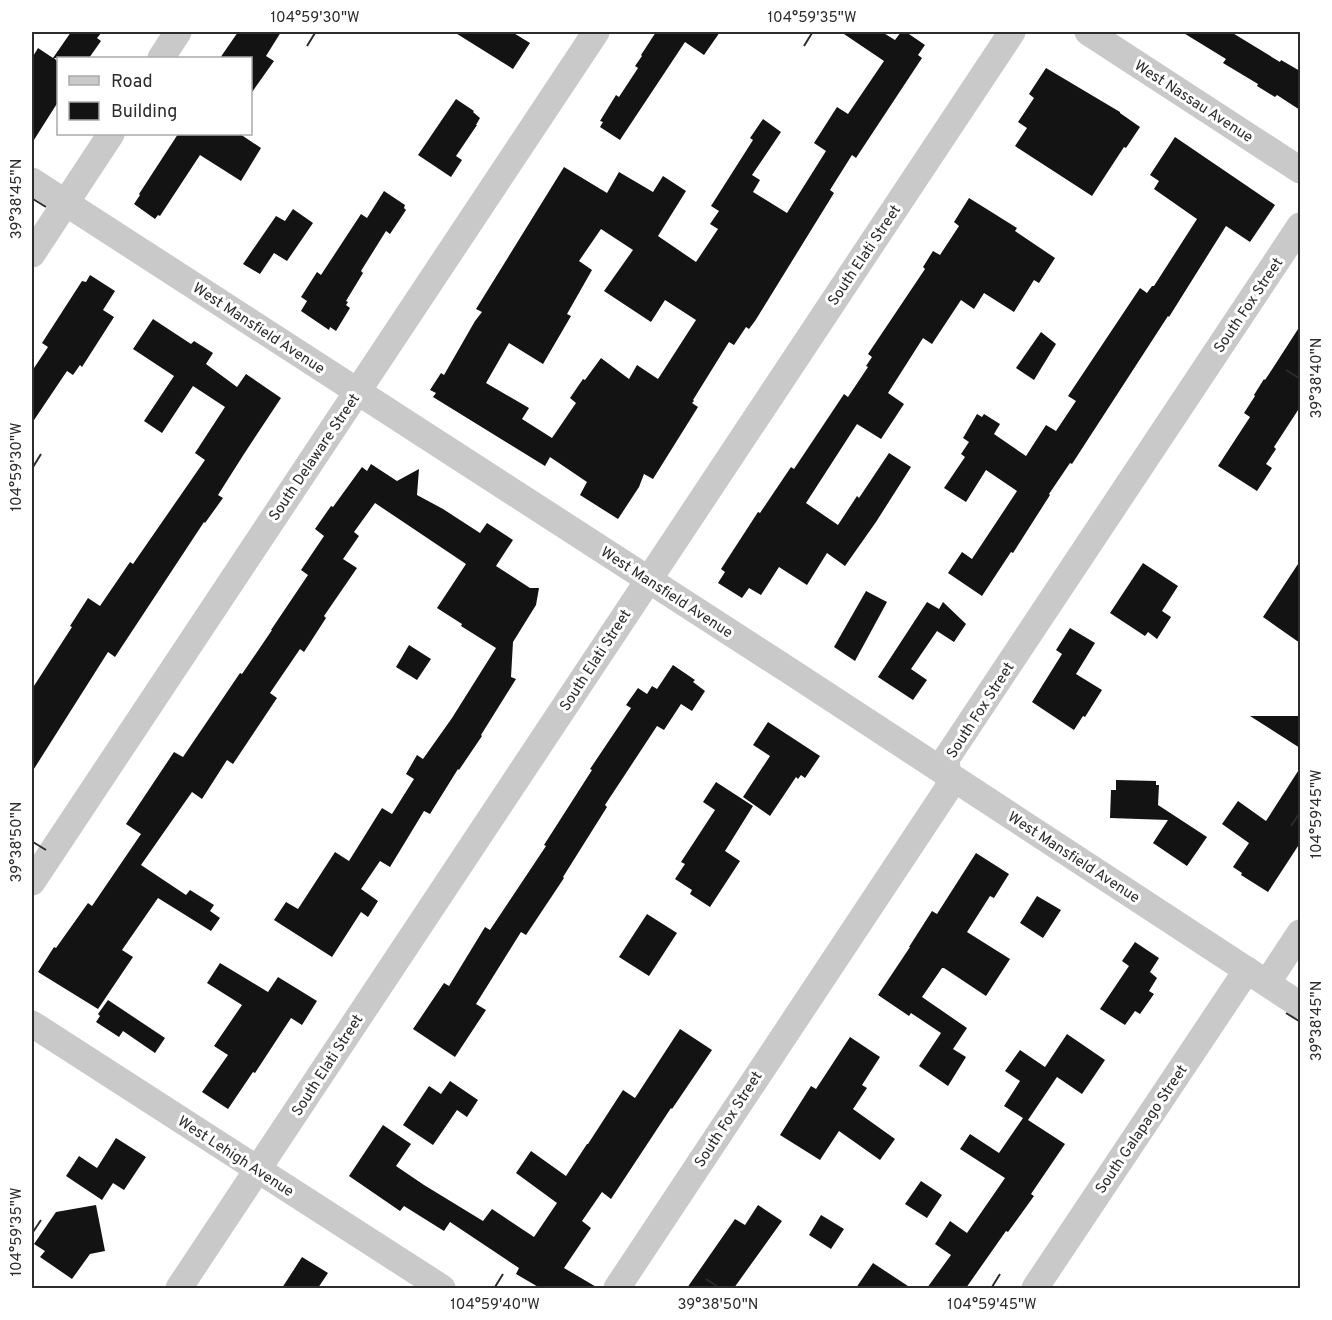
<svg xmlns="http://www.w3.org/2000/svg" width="1332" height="1320" font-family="Overpass,sans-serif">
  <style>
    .building { fill: #131313; fill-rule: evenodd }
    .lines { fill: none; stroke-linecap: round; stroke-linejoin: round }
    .minor { stroke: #c9c9c9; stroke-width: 27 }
    .ticks { fill: none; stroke: #2c2c2c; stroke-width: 2 }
    .labels { text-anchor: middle; stroke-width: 6; stroke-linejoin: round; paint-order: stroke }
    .street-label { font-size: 15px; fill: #2c2c2c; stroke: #fff }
    .neatline { fill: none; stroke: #2c2c2c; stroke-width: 2 }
    .ticks-label { font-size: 15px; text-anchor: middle; fill: #2c2c2c }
  </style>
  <rect width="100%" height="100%" fill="#fff"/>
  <!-- building -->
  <g class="building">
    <polygon points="71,32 102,32 97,38 101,41 89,58 54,58 58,62 58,102 32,143 32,58 38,48 53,58"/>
    <polygon points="238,32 281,32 266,56 274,61 250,95 250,58 220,58"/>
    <polygon points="454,32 512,32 530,43 513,69"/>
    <polygon points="656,32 720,32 704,55 685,42 620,140 600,127 603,122 600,121 616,95 619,97 638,68 635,66 642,56 641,55"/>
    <path d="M841,32h41l13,8 6,-8h5l19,13 -7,10 4,3 -66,100 -4,-3 -22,35 4,3 -79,128 -6,8 -3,-2 -12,18 -5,-3 -36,58 1,1 -2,2 6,4 -45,72 -9,-5 -5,13 -21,32 -38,-24 7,-13 -37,-25 -5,9 -112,-69 3,-4 -6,-3 11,-17 3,2 31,-54 7,-9 -6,-3 88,-142 43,26 12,-21 34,20 10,-16 23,15 -28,45 38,26 22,-33 -8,-5 9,-13 -8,-5 42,-66 -3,-2 13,-19 18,13 -29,43 8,5 -7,12 34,21 39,-62 -12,-8 23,-36 11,7 36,-53zM601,229l32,21 -29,41 47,31 14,-22 31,20 -38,59 -21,-14 -8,14 -28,-21 -16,22 -2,-1 -13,19 6,5 -24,35 -30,-19 7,-11 -43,-25 23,-40 34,21 28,-48 -4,-2 25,-44 -13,-9z"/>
    <polygon points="1182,32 1231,32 1280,62 1281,60 1300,71 1300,110 1277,95 1275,97 1257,86 1258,84 1223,63 1226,59"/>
    <polygon points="1046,68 1120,112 1120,113 1140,127 1126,148 1124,147 1092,196 1015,146 1027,128 1018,122 1034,98 1029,94"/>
    <polygon points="456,99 474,111 473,112 480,118 476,125 477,125 456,156 462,160 451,177 418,155"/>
    <polygon points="178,134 240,134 261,148 241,181 200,155 160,216 158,215 155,219 134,204 140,195 139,194"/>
    <polygon points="1175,137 1275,205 1250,242 1226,226 1169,317 1168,316 1072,464 1070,463 1049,494 1050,495 1013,553 1011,552 982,596 948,573 962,552 972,559 1017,491 986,470 966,502 944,488 965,457 961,454 969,442 963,438 977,414 982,417 984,414 1000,424 994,434 1026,456 1046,425 1056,431 1076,401 1068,396 1140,288 1147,293 1152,286 1154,286 1197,219 1154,189 1159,181 1150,175"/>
    <polygon points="384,191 405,205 404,208 406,210 390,234 386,231 361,271 363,273 346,301 348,302 346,305 350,308 336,331 330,327 329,330 301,311 307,301 301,297 317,272 321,275 361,214 367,218"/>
    <polygon points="969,198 1017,228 1015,231 1055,258 1039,283 1034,280 1014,312 984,293 974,309 961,300 932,344 923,338 888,393 904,404 881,439 857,424 806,503 838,525 857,496 859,498 889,453 911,467 876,522 845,566 827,553 807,585 779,567 761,595 749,588 742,598 718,583 725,572 721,569 758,512 760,513 791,467 794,469 844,394 848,397 868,367 866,366 872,357 868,354 925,269 923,267 933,251 940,255 959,226 954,222"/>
    <polygon points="293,209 313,223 287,261 274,253 260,274 243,264 276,216 285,221"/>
    <polygon points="90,275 115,291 103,310 114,317 82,367 80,365 73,375 67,371 32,423 32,371 48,347 42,343 82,281 86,282"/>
    <polygon points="153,319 191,344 194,341 213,353 206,364 237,387 246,374 281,398 244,454 218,495 223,498 205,523 204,522 115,657 108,652 32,772 32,689 72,627 70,626 88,598 100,606 130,562 133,564 205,460 195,453 225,407 193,386 162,433 144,421 174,376 133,349"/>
    <polygon points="1300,326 1300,407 1274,447 1276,449 1266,464 1272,468 1257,491 1218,466 1250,417 1244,413 1255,396 1254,395 1264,379 1265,380 1269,374"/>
    <polygon points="1041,332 1056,344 1034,380 1016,368"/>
    <polygon points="371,464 397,481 419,469 417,495 443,509 480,533 487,523 513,540 496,566 530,588 539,588 536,605 513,642 511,677 516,679 481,735 482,736 459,770 458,769 430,814 424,811 390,867 380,861 361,889 378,901 368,917 361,912 332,957 274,920 286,902 298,909 335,852 349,861 382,808 392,814 414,779 406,774 417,755 423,759 452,718 496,648 461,626 462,624 437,608 466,564 375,503 354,532 359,536 343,559 357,568 324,616 326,618 304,652 300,649 270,693 277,698 233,764 227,760 202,799 192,792 141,865 186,895 190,890 214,905 210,911 220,918 211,931 158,898 122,950 133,957 98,1009 38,972 54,947 56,948 88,903 92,906 141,834 126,824 174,752 183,757 240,673 242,674 272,630 271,630 308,575 301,570 324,536 315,529 331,506 333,507 362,467 367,471"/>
    <polygon points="1300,561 1300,643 1263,617"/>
    <polygon points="1143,563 1178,586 1162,611 1171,617 1157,639 1148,632 1145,636 1110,613"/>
    <polygon points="866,591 887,602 855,661 834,647"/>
    <polygon points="927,602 939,609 943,602 966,624 954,642 937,631 911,669 927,680 913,700 878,677"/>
    <polygon points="1070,628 1095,643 1076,674 1102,690 1085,717 1083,716 1074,730 1032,702 1062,654 1056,650"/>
    <polygon points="409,645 431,659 417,680 396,667"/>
    <polygon points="673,665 695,680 693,682 705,691 692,711 681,704 664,730 657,726 605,805 607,807 563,877 564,878 526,935 521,932 476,1004 486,1010 455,1057 413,1029 444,983 449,986 485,927 490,930 546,846 544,845 592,770 590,769 631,708 626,705 638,688 647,694 652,686 657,689"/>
    <polygon points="1250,716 1300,716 1300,748"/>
    <polygon points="768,722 820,756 805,778 801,775 798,779 796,777 770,816 743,797 770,756 753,745"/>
    <polygon points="1300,768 1300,843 1268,892 1241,875 1242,873 1233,867 1249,843 1222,824 1238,801 1266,821"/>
    <polygon points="1116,780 1156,781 1156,785 1159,785 1158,805 1207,837 1187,866 1153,843 1168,820 1110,818 1111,790 1116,790"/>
    <polygon points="716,782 753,806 725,851 740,861 710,907 690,894 692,890 675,879 685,864 681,862 715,810 703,802"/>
    <polygon points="976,853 1009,874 994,898 990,896 967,932 1010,959 986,996 944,968 942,968 922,997 967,1028 953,1049 966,1057 948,1086 919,1066 941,1033 911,1013 909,1016 878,995 910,947 909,947 932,911 937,914"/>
    <polygon points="1037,896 1061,910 1043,938 1020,923"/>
    <polygon points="647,914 677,933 649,976 619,957"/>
    <polygon points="1135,942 1159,958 1150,972 1157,978 1149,991 1154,994 1140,1014 1135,1011 1125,1025 1100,1009 1129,966 1122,961"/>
    <polygon points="220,963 268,992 278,977 317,1001 302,1025 291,1018 255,1073 253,1072 228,1109 202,1092 228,1055 214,1046 242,1005 207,983"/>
    <polygon points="108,1000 165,1038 155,1053 123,1031 119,1037 96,1022 100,1016 98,1014"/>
    <polygon points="680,1029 712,1050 672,1109 671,1108 611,1199 602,1192 582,1221 591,1228 564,1268 598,1288 540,1288 516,1274 519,1268 450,1222 444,1231 404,1206 400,1211 349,1176 383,1125 411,1144 396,1166 424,1185 483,1221 492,1209 534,1237 557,1203 516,1173 531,1151 566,1176 587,1144 588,1144 623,1090 635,1098"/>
    <polygon points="1067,1034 1105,1060 1082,1094 1057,1077 1028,1120 1065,1144 1031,1194 1034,1196 1008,1232 1006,1231 966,1288 927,1288 951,1255 935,1244 950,1221 967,1233 1005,1178 960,1149 970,1134 999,1153 1023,1118 1004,1106 1020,1081 1005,1071 1020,1050 1045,1067"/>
    <polygon points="850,1037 880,1057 862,1085 867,1088 853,1109 895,1139 880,1160 839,1131 820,1160 780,1135 811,1086 816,1089"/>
    <polygon points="450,1081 478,1100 467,1117 457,1110 433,1145 403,1125 429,1086 441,1094"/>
    <polygon points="116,1138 146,1157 124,1190 113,1183 102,1200 66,1176 79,1156 97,1168"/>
    <polygon points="921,1181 942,1195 927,1218 905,1204"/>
    <polygon points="96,1205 105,1251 90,1254 72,1279 40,1257 45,1251 34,1244 56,1212"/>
    <polygon points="758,1205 782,1221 734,1288 687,1288 735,1219 745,1225"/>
    <polygon points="821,1215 844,1229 831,1249 809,1235"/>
    <polygon points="302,1257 328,1273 318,1288 282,1288"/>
    <polygon points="873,1263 911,1288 856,1288"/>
  </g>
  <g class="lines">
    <!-- minor -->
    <g class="minor">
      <polyline points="1088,32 1300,170"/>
      <polyline points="161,58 178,32"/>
      <polyline points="32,181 796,675 1300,1005"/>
      <polyline points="32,254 111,134"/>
      <polyline points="32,882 596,32"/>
      <polyline points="1267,983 1300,933"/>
      <polyline points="32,1024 442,1288"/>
      <polyline points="179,1288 1012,32"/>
      <polyline points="617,1288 949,787 946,759 1300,226"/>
      <polyline points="1035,1288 1247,970"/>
    </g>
  </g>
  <!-- ticks -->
  <path class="ticks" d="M307,46l8,-13M804,46l8,-13M33,199l13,8M1286,370l13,8M33,467l8,-13M1291,826l8,-12M33,842l13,8M1286,1013l13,8M33,1232l8,-12M706,1279l12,8M495,1287l8,-13M992,1287l8,-13"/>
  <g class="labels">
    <!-- street labels -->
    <g class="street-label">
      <text transform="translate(1194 101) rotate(33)" y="5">West Nassau Avenue</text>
      <text transform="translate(864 255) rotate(-56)" y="5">South Elati Street</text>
      <text transform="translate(1248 305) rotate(-56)" y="5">South Fox Street</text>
      <text transform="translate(259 328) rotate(33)" y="5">West Mansfield Avenue</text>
      <text transform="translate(314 457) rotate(-56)" y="5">South Delaware Street</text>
      <text transform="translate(667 592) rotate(33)" y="5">West Mansfield Avenue</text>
      <text transform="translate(595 660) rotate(-57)" y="5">South Elati Street</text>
      <text transform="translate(980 710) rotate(-57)" y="5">South Fox Street</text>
      <text transform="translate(1074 857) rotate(33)" y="5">West Mansfield Avenue</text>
      <text transform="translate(327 1065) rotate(-57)" y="5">South Elati Street</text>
      <text transform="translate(728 1119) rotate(-57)" y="5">South Fox Street</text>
      <text transform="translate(1141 1129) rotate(-56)" y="5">South Galapago Street</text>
      <text transform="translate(236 1156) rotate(33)" y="5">West Lehigh Avenue</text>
    </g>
  </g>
  <!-- border -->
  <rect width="1332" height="1320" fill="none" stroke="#ffffff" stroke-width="66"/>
  <!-- legend -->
  <rect x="57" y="57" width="195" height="78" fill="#ffffff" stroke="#ababab" stroke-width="1.5"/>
  <rect x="69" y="76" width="30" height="9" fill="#c9c9c9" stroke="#ababab" stroke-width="1.5"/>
  <text x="111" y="87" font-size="18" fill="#2c2c2c">Road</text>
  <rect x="69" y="102" width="30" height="18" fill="#131313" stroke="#ababab" stroke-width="1.5"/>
  <text x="111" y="117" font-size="18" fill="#2c2c2c">Building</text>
  <rect x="33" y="33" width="1266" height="1254" class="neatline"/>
  <g class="ticks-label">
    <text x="315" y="22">104°59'30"W</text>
    <text x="812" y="22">104°59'35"W</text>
    <text transform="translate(16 199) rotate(-90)" y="5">39°38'45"N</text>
    <text transform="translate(1316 378) rotate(-90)" y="5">39°38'40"N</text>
    <text transform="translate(16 467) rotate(-90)" y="5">104°59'30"W</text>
    <text transform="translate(1316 814) rotate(-90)" y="5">104°59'45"W</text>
    <text transform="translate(16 842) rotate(-90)" y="5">39°38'50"N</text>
    <text transform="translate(1316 1021) rotate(-90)" y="5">39°38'45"N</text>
    <text transform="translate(16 1232) rotate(-90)" y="5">104°59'35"W</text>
    <text x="495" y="1309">104°59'40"W</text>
    <text x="718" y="1309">39°38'50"N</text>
    <text x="992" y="1309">104°59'45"W</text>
  </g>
</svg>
